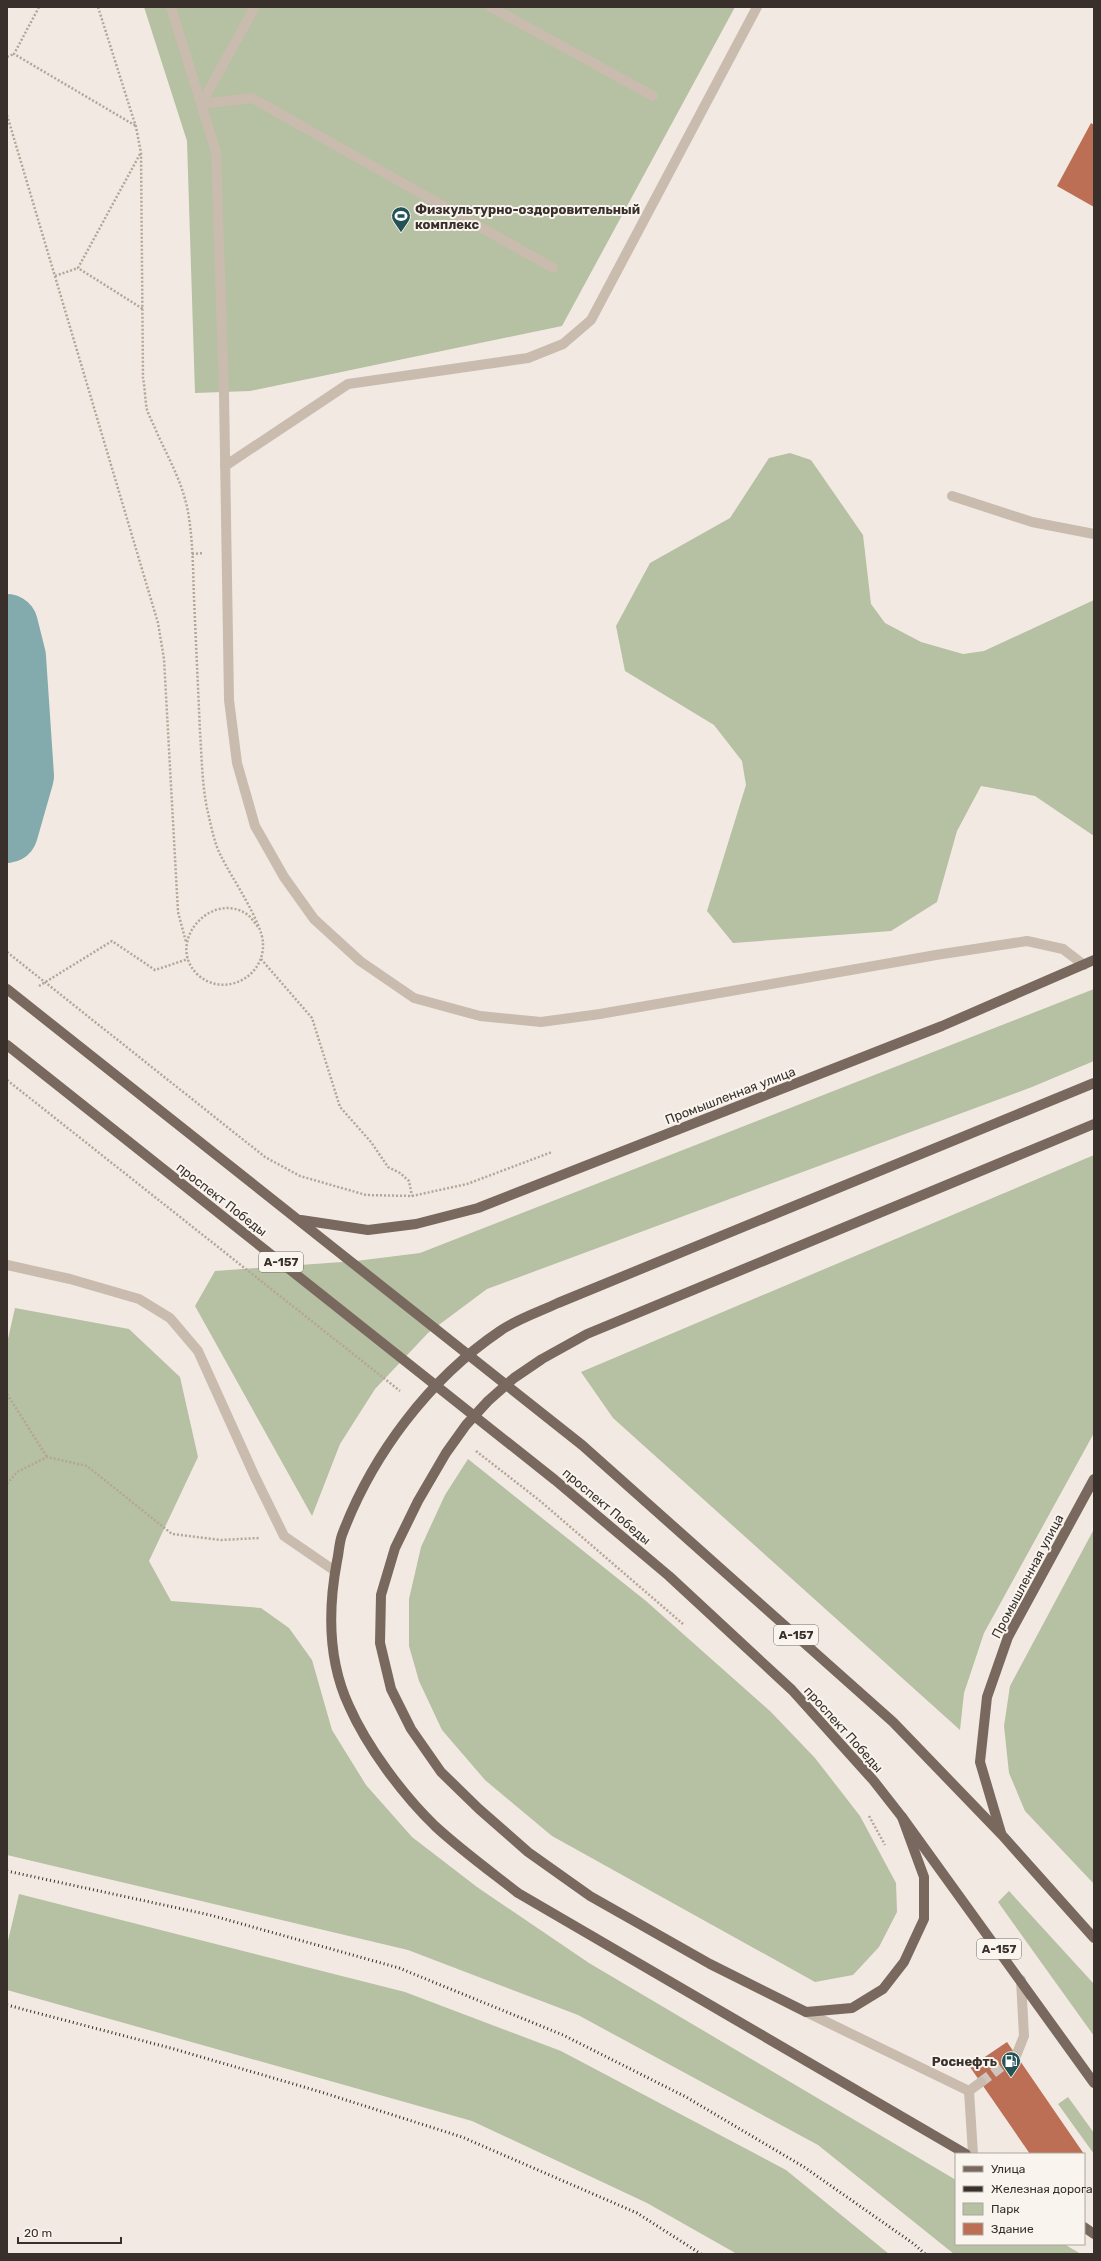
<svg xmlns="http://www.w3.org/2000/svg" width="1101" height="2261" font-family="Rubik,sans-serif">
  <style>
    .green { fill: #b6c0a2 }
    .lines { fill: none; stroke-linecap: round; stroke-linejoin: round }
    .river { stroke: #83aaad; stroke-width: 62 }
    .building { fill: #bc6f55 }
    .minor-tunnel { stroke: #cdc5be; stroke-width: 10; stroke-dasharray: 10 5; stroke-linecap: butt }
    .path { stroke: #b5a598; stroke-width: 2.5; stroke-dasharray: 2 2; stroke-linecap: butt }
    .minor { stroke: #c9bbae; stroke-width: 10 }
    .major { stroke: #79685e; stroke-width: 10 }
    .rail { stroke: #39302c; stroke-width: 3; stroke-dasharray: 1 3; stroke-linecap: butt }
    .labels { text-anchor: middle; stroke-width: 4; stroke-linejoin: round; paint-order: stroke }
    .shield { fill: #f9f4ee; stroke: #736b66; stroke-width: 1 }
    .shield-label { font-size: 12px; font-weight: bold; fill: #39302c }
    .poi-label { font-size: 13px; font-weight: bold; fill: #39302c; stroke: #f9f4ee; text-anchor: start }
    .street-label { font-size: 13px; fill: #39302c; stroke: #f9f4ee }
  </style>
  <rect width="100%" height="100%" fill="#f2eae2"/>
  <!-- green -->
  <g class="green">
    <polygon points="144,7 735,7 562,326 250,391 195,393 187,141"/>
    <polygon points="790,453 811,460 863,535 871,604 885,623 921,642 963,654 984,651 1094,600 1094,836 1035,796 981,786 957,831 937,902 891,931 733,943 707,911 746,785 742,761 714,725 625,671 616,626 650,563 730,518 769,458"/>
    <polygon points="1094,989 1094,1061 1032,1087 487,1289 428,1333 375,1389 340,1444 312,1516 195,1306 215,1271 356,1261 420,1253"/>
    <polygon points="1094,1155 1094,1433 984,1633 964,1693 960,1730 613,1418 581,1372"/>
    <polygon points="15,1308 129,1329 180,1377 198,1457 149,1561 171,1601 261,1608 289,1628 312,1660 332,1730 366,1785 412,1837 477,1887 589,1963 956,2180 956,2244 1064,2244 1081,2254 954,2254 818,2145 578,2015 408,1950 7,1855 7,1343"/>
    <polygon points="468,1459 646,1601 770,1711 815,1758 860,1816 896,1883 897,1912 879,1947 853,1975 815,1982 552,1836 485,1780 442,1730 419,1681 409,1646 409,1599 421,1547 445,1495"/>
    <polygon points="1094,1529 1094,1884 1025,1811 1009,1773 1004,1726 1010,1686"/>
    <polygon points="1009,1891 1094,1984 1094,2036 998,1902"/>
    <polygon points="19,1894 405,1992 561,2051 786,2170 889,2254 737,2254 647,2203 472,2121 7,1990 7,1945"/>
    <polygon points="1068,2097 1094,2133 1094,2154 1058,2104"/>
  </g>
  <g class="lines">
    <!-- river -->
    <polyline class="river" points="7,625 15,657 23,776 7,832"/>
  </g>
  <!-- building -->
  <g class="building">
    <polygon points="1091,123 1094,125 1094,207 1057,186"/>
    <polygon points="1007,2042 1084,2154 1030,2154 970,2067"/>
  </g>
  <g class="lines">
    <!-- minor-tunnel -->
    <polyline class="minor-tunnel" points="981,2082 1016,2056"/>
    <!-- path -->
    <g class="path">
      <polyline points="39,7 14,54 136,126"/>
      <path d="M98,7l38,120 5,26 2,225c2,10 2,22 4,32 3,8 7,15 10,23 12,26 26,51 31,79 5,28 5,58 6,86 2,45 4,89 6,134 2,28 2,58 9,85 3,13 6,28 12,39 10,21 42,67 42,88 1,35 -41,54 -66,30 -32,-32 15,-85 51,-59 4,3 7,9 11,13"/>
      <polyline points="7,57 14,54"/>
      <polyline points="7,115 158,623 164,659 178,912 186,942"/>
      <polyline points="140,154 78,268 143,309"/>
      <polyline points="55,276 78,268"/>
      <polyline points="192,554 204,553"/>
      <polyline points="7,952 265,1157 300,1176 366,1195 412,1196 467,1184 552,1152"/>
      <polyline points="261,959 312,1018 340,1107 371,1142 388,1167 400,1173 409,1181 412,1196"/>
      <polyline points="39,986 112,941 155,970 188,959"/>
      <polyline points="7,1080 400,1391"/>
      <polyline points="7,1394 47,1457"/>
      <polyline points="476,1451 539,1500 683,1624"/>
      <polyline points="7,1484 17,1472 47,1457 87,1466 172,1534 221,1540 259,1538"/>
      <polyline points="869,1816 885,1845"/>
    </g>
    <!-- minor -->
    <g class="minor">
      <polyline points="171,7 216,152 224,394 229,700 237,763 255,826 284,877 314,919 360,961 414,998 480,1016 541,1022 600,1014 936,955 1027,941 1063,949 1084,965"/>
      <polyline points="491,7 653,96"/>
      <polyline points="201,104 252,98 553,268"/>
      <polyline points="201,104 255,7"/>
      <polyline points="225,466 348,384 528,358 563,344 591,320 757,7"/>
      <polyline points="952,496 1032,522 1094,534"/>
      <polyline points="7,1265 70,1279 139,1299 170,1318 198,1351 255,1477 284,1536 335,1571"/>
      <polyline points="806,2012 969,2091"/>
      <polyline points="1016,2056 1024,2036 1021,1980"/>
      <polyline points="973,2154 969,2091 981,2082"/>
    </g>
    <!-- major -->
    <g class="major">
      <polyline points="7,989 582,1445 893,1722 1002,1835 1094,1938"/>
      <polyline points="7,1045 555,1480 669,1576 792,1690 873,1780 902,1817 1094,2083"/>
      <polyline points="301,1220 368,1230 416,1224 478,1208 942,1026 1094,960"/>
      <polyline points="902,1817 924,1877 924,1919 904,1962 883,1989 852,2008 806,2012 710,1964 590,1896 528,1852 479,1809 441,1772 411,1729 391,1689 380,1643 381,1595 395,1548 418,1501 446,1453 466,1425 488,1401 514,1378 542,1359 587,1334 1094,1124"/>
      <polyline points="1001,1833 980,1762 987,1697 1008,1637 1094,1479"/>
      <path d="M966,2154l-448,-261c-28,-22 -57,-43 -83,-67 -32,-31 -68,-79 -86,-120 -21,-45 -21,-97 -12,-145 2,-8 2,-18 5,-26 30,-80 87,-156 158,-204 17,-12 39,-19 58,-28l536,-220"/>
      <polyline points="1084,2227 1094,2234"/>
    </g>
    <!-- rail -->
    <g class="rail">
      <polyline points="7,1871 210,1915 399,1968 563,2035 686,2097 804,2167 914,2244 925,2254"/>
      <polyline points="7,2005 174,2049 321,2092 462,2137 637,2213 701,2254"/>
    </g>
  </g>
  <!-- icons -->
  <defs>
    <g id="stadium-pin" transform="scale(1)"><path d="M0 17L-7.5 6A9.5 9.5 0 1 1 7.5 6Z" fill="#245357" stroke="#f9f4ee"/><path d="M0-5a6.5 5 0 1 0 0 10a6.5 5 0 1 0 0-10ZM-3.5-1.8h7v3.6h-7Z" fill="#fff"/></g>
    <g id="fuel-pin" transform="scale(1)"><path d="M0 17L-7.5 6A9.5 9.5 0 1 1 7.5 6Z" fill="#245357" stroke="#f9f4ee"/><path d="M-5.5-6h7V0h2V4h1.3V-2.5L3-4.5l.8-.8L6-3V5H2.5V1h-1V6h-7ZM-4.2-4.7v3.2H.2V-4.7Z" fill="#fff"/></g>
  </defs>
  <g fill-rule="evenodd">
    <use href="#stadium-pin" x="401" y="216"/>
    <use href="#fuel-pin" x="1011" y="2061"/>
  </g>
  <g class="labels">
    <!-- shield labels -->
    <g class="shield">
      <rect x="259" y="1252" width="44" height="20" rx="3"/>
      <rect x="774" y="1625" width="44" height="20" rx="3"/>
      <rect x="977" y="1939" width="44" height="20" rx="3"/>
    </g>
    <g class="shield-label">
      <text x="281" y="1266">А-157</text>
      <text x="796" y="1639">А-157</text>
      <text x="999" y="1953">А-157</text>
    </g>
    <!-- poi labels -->
    <g class="poi-label">
      <text x="415" y="214">Физкультурно-оздоровительный<tspan x="415" dy="15">комплекс</tspan></text>
      <text x="997" y="2066" text-anchor="end">Роснефть</text>
    </g>
    <!-- street labels -->
    <g class="street-label">
      <text transform="translate(730 1095) rotate(-21)" y="5">Промышленная улица</text>
      <text transform="translate(222 1199) rotate(38)" y="5">проспект Победы</text>
      <text transform="translate(607 1506) rotate(40)" y="5">проспект Победы</text>
      <text transform="translate(1027 1576) rotate(-62)" y="5">Промышленная улица</text>
      <text transform="translate(844 1729) rotate(48)" y="5">проспект Победы</text>
    </g>
  </g>
  <!-- border -->
  <rect width="1101" height="2261" fill="none" stroke="#39302c" stroke-width="16"/>
  <!-- legend -->
  <rect x="955" y="2153" width="130" height="92" fill="#f9f4ee" stroke="#aca6a0"/>
  <rect x="963" y="2166" width="20" height="6" fill="#79685e" stroke="#aca6a0"/>
  <text x="991" y="2173" font-size="12" fill="#39302c">Улица</text>
  <rect x="963" y="2186" width="20" height="6" fill="#39302c" stroke="#aca6a0"/>
  <text x="991" y="2193" font-size="12" fill="#39302c">Железная дорога</text>
  <rect x="963" y="2203" width="20" height="12" fill="#b6c0a2" stroke="#aca6a0"/>
  <text x="991" y="2213" font-size="12" fill="#39302c">Парк</text>
  <rect x="963" y="2223" width="20" height="12" fill="#bc6f55" stroke="#aca6a0"/>
  <text x="991" y="2233" font-size="12" fill="#39302c">Здание</text>
  <!-- scale -->
  <path d="M18 2237v6h103v-6" fill="none" stroke="#39302c" stroke-width="2"/>
  <text x="24" y="2237" font-size="12" fill="#39302c" stroke="#f9f4ee" stroke-width="3" paint-order="stroke">20 m</text>
</svg>
